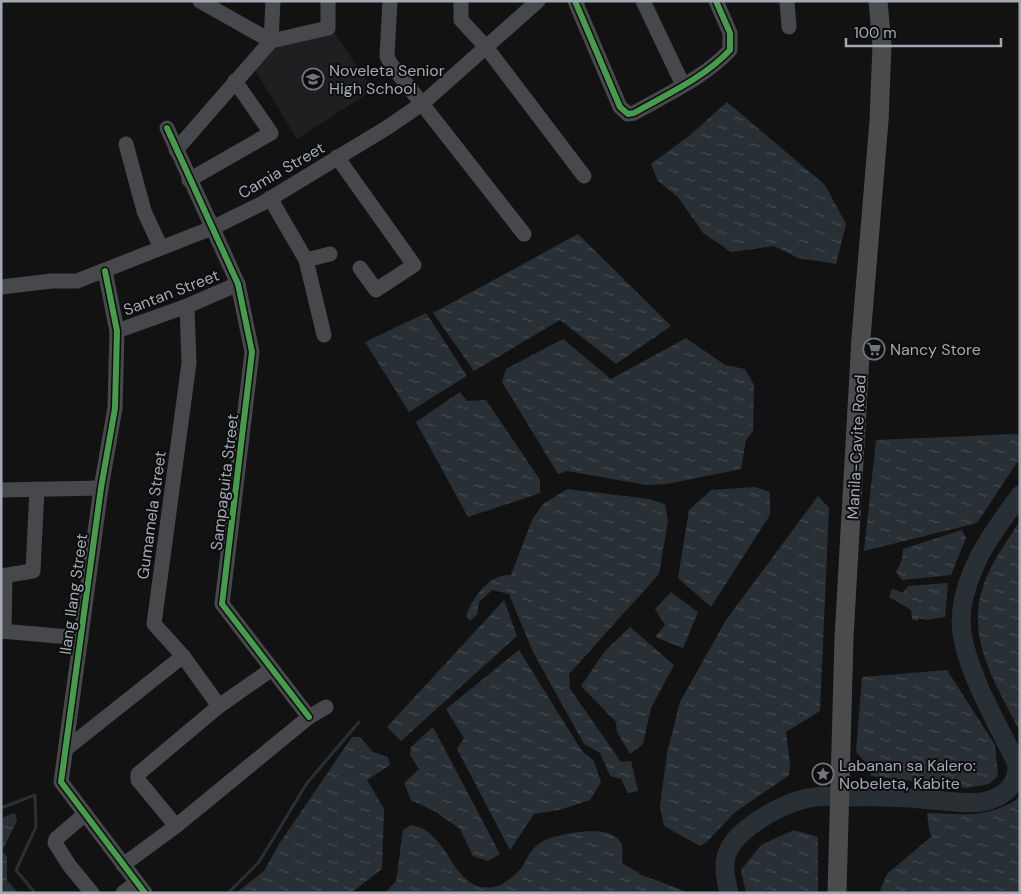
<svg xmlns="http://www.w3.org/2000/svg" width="1021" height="894" font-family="'DM Sans',sans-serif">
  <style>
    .built { fill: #1f1f21 }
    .water { fill: url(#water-ripples) }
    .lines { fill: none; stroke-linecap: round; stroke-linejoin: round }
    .stream { stroke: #283036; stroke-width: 3 }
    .river { stroke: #283036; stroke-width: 19 }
    .minor { stroke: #47484b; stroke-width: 15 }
    .major { stroke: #494b4d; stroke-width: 19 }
    .cycleway-casing { stroke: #0d0d0e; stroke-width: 9 }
    .cycleway { stroke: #469c4c; stroke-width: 6 }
    .labels { text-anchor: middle; stroke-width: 4; stroke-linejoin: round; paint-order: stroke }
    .poi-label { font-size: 16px; fill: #a3a9b4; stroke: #0d0d0e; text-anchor: start }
    .street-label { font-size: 16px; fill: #a3a9b4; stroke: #0d0d0e }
  </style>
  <defs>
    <pattern id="water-ripples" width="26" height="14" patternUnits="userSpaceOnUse" patternTransform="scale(1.25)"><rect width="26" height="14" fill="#283036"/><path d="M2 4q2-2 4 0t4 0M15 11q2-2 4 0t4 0" fill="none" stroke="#444b51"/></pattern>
  </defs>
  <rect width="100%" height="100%" fill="#121213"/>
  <!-- built -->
  <polygon class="built" points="332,29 373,90 297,139 253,67 273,46"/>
  <!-- water -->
  <g class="water">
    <polygon points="727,102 825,185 846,224 836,264 798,258 774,246 731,252 703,233 678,197 658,181 651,164 689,136"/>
    <polygon points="578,234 671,326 616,364 560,320 474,371 433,313"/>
    <polygon points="426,313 467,376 409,412 365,342"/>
    <polygon points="686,338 725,365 745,369 754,385 753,431 746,440 741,469 667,484 646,485 567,471 558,474 502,382 506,369 563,339 611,379"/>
    <polygon points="460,392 467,401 486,400 540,480 540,493 468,517 416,422"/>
    <polygon points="1020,434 1020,458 977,523 864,551 876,440"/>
    <polygon points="755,487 770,492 770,515 711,607 678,578 689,510 711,490"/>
    <path d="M567,489l82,10 16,5 3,17 -9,53 -90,100 1,15 51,73 10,-1 7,30 -10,2 -7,-14 -11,-3 -10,-23 -16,-9 -51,-92 -24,-58 -17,-4 -13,12 -2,13 -7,6 -4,-5c7,-19 23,-42 45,-41l21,-55 11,-16z"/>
    <polygon points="818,496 829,508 820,711 786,732 790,765 789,775 734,813 707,842 700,846 664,826 660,807 667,753 680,702 726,620"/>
    <path d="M1020,521v211c-26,-52 -59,-99 -32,-158 8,-18 21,-36 32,-53z"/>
    <polygon points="962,530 966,538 951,575 902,580 896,572 902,560 903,549"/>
    <polygon points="948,583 945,617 926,620 919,618 917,621 912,619 911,610 889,597 892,589 903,593 908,586"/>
    <polygon points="671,592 698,612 683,648 655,637 665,625 655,609"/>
    <polygon points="504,600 517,636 401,741 387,727"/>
    <polygon points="630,627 674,665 651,708 643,744 630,754 617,732 616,722 581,686 605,651"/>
    <polygon points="519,650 582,751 594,761 601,782 590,800 559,810 534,814 510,850 457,749 464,738 446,709"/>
    <polygon points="947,670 995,745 998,776 989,784 967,788 871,776 867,764 856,752 862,677"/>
    <polygon points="433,727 500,854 488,861 473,856 460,829 436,812 411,800 404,783 419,769 410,755 411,747"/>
    <polygon points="352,737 360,737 373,752 388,757 390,765 367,780 384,809 382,869 351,893 236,893 264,871 279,844"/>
    <path d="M1020,797v96h-141l8,-19 45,-38 -3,-6 -2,-17c35,1 62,6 93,-16z"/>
    <polygon points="15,813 17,821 2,851 7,856 7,881 19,893 1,893 1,818"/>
    <path d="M411,825c40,6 40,69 83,62 9,-2 23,-12 28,-20 6,-9 8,-18 18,-24 14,-9 60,-17 74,-7 10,5 9,18 8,27l20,12 48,18h-305l11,-12 7,-51z"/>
    <polygon points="794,830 818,837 818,893 746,893 741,870 761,845"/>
  </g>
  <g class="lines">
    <!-- stream -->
    <g class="stream">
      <polyline points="1,808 35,795 36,827 16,870 35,893"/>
      <polyline points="228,893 259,862 307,783 359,722"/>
    </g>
    <!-- river -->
    <path class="river" d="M729,893c-8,-31 -6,-46 20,-66 18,-14 43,-27 66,-30 11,-2 23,0 34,0 29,-1 56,0 84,3 17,1 37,5 54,1 19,-5 31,-18 30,-37 -19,-40 -48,-87 -55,-131 -3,-20 3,-44 11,-63 11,-27 30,-51 47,-75"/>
    <!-- minor -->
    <g class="minor">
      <polyline points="200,1 271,41 328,28 328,1"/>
      <polyline points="390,1 387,56 390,63 524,234"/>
      <polyline points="461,1 461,20 486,47 584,176"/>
      <path d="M575,1l45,106 8,7 6,-1c33,-19 70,-35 96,-63v-17l-14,-32"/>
      <polyline points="643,1 683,85"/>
      <polyline points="787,1 789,27"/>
      <polyline points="271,41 273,1"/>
      <polyline points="167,128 238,284 252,352 222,604 309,717"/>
      <polyline points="126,144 144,211 161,248"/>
      <polyline points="176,150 271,41"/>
      <polyline points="337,157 414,265 376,290 360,268"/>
      <polyline points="189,180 271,133 235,81"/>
      <polyline points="270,198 306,260 324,335"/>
      <polyline points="306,260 330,254"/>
      <polyline points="105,271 117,331 115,408 101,488 61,782 145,893"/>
      <polyline points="1,287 52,281 77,281 212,228 263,203 388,127 423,103 538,1"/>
      <polyline points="187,306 189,363 154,624 183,656 219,706"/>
      <polyline points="117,331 187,306 238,284"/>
      <polyline points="1,490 101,488"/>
      <polyline points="1,576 33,571 37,489"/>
      <polyline points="1,631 81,638"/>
      <polyline points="4,631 5,576"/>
      <polyline points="66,749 183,656"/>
      <polyline points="85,814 56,839 55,843 69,865 92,893"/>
      <polyline points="176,826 138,780 138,774 219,706 272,669"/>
      <polyline points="123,865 176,826 309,717 326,707"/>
      <polyline points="123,893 136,883"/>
    </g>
    <!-- major -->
    <polyline class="major" points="837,893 844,638 861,338 879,121 882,45 878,1"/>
    <!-- cycleway casing -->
    <g class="cycleway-casing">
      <g id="cycleway">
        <path d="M575,1l45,106 8,7 6,-1c33,-19 70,-35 96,-63v-17l-14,-32"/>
        <polyline points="167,128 238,284 252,352 222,604 309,717"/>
        <polyline points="105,271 117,331 115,408 101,488 61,782 145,893"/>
      </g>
    </g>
    <!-- cycleway -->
    <use href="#cycleway" class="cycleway"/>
  </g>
  <!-- icons -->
  <defs>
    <g id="school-ring" transform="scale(1.125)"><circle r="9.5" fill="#0d0d0e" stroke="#70747c" stroke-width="1.5"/><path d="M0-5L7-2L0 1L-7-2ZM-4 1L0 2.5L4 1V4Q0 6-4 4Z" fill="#70747c"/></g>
    <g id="supermarket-ring" transform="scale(1.125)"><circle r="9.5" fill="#0d0d0e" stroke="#70747c" stroke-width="1.5"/><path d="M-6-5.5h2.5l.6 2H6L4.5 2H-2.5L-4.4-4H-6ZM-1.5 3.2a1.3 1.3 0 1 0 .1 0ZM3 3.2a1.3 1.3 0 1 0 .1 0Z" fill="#70747c"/></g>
    <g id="sight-ring" transform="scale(1.125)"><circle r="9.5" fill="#0d0d0e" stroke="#70747c" stroke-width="1.5"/><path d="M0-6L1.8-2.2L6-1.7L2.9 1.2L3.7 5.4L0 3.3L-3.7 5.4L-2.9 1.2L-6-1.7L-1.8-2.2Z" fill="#70747c"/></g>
  </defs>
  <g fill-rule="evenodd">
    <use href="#school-ring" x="313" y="79"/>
    <use href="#supermarket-ring" x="874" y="349"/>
    <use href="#sight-ring" x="823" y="774"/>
  </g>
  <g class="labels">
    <!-- poi labels -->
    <g class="poi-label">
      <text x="329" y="76">Noveleta Senior<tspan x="329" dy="18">High School</tspan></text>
      <text x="890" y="355">Nancy Store</text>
      <text x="839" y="771">Labanan sa Kalero:<tspan x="839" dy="18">Nobeleta, Kabite</tspan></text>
    </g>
    <!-- street labels -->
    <g class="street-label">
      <text transform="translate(281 170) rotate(-30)" y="6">Camia Street</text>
      <text transform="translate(171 292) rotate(-21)" y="6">Santan Street</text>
      <text transform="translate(856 447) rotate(-87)" y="6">Manila-Cavite Road</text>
      <text transform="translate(224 482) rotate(-83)" y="6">Sampaguita Street</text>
      <text transform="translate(151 515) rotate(-82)" y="6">Gumamela Street</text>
      <text transform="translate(73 594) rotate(-82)" y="6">Ilang Ilang Street</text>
    </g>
  </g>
  <!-- border -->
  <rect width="1021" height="894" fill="none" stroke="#a3a9b4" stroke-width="5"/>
  <!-- scale -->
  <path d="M846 38v8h155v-8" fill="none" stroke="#a3a9b4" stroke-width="2.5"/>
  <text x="854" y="38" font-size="15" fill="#a3a9b4" stroke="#0d0d0e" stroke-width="4" paint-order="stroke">100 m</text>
</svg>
